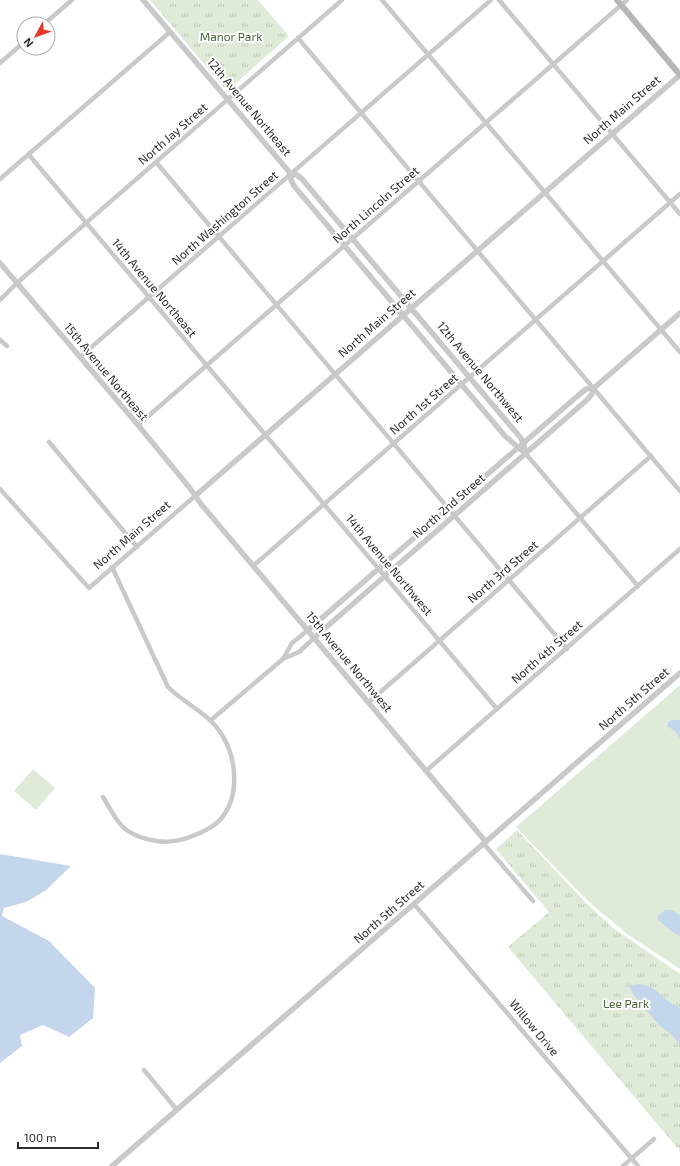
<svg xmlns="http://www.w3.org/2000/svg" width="680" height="1166" font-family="'Exo 2',sans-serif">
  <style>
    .grass { fill: #e0ead9 }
    .park { fill: url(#park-tufts) }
    .water { fill: #c4d6eb }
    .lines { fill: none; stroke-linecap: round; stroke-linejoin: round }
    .minor { stroke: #c9c9c9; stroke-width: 4.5 }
    .tertiary { stroke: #c9c9c9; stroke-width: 5.5 }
    .secondary { stroke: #b6b6b6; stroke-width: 6 }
    .labels { text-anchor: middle; stroke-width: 4; stroke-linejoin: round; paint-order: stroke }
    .park-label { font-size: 12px; fill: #486839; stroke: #fff }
    .street-label { font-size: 12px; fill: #2c2c2c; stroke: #fff }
  </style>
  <defs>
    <pattern id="park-tufts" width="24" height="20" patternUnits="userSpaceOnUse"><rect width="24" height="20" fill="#e0ead9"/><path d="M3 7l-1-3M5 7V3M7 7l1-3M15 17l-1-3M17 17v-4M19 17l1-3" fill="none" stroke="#c0c9ba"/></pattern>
  </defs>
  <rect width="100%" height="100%" fill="#fff"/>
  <!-- grass -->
  <g class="grass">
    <polygon points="680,685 680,969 627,934 588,901 516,827"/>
    <polygon points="33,769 55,788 36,810 14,791"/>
  </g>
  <!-- park -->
  <g class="park">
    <polygon points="150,0 258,0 289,36 227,91"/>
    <polygon points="517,830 585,902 612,927 680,974 680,1151 508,947 549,912 496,849"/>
  </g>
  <!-- water -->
  <g class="water">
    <polygon points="672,720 680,720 680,738 675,731 667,726 668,722"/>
    <polygon points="0,854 71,866 45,891 26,902 4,908 2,916 49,941 95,988 93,1018 69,1037 43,1025 20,1035 22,1046 0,1063"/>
    <polygon points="665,910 671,910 680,915 680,936 674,933 658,920 658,916"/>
    <path d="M638,984c21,2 24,17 42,24v37l-7,-9 -14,-11 -26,-31 -3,-6v-2z"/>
  </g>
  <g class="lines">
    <!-- minor -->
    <g class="minor">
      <polyline points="382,0 680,352"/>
      <polyline points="499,0 680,214"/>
      <polyline points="44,24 72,0"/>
      <polyline points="298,38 680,491"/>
      <polyline points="0,63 24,42"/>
      <polyline points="29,155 497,709"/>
      <polyline points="156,162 567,649"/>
      <polyline points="0,179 170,32"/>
      <polyline points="0,300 17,283 342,0"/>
      <polyline points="0,340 7,346"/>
      <polyline points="80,357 491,0"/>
      <polyline points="138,425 627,0"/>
      <polyline points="49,442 137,547"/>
      <polyline points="526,454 638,586"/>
      <polyline points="0,489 89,588 195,496"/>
      <polyline points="253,566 680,194"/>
      <polyline points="283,659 292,643 308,630"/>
      <polyline points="369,702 651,456"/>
      <polyline points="211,720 283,659 299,652 315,637"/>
      <polyline points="426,771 680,549"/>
      <path d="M103,797c6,10 12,22 20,30 9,9 22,12 34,14 11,2 22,0 33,-4 11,-4 23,-9 31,-18 19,-23 16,-60 1,-84 -13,-22 -36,-30 -54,-48l-56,-120"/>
      <polyline points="484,844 533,901"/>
      <polyline points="414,904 638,1166"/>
      <polyline points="144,1070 177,1110"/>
      <polyline points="623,1166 654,1139"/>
    </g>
    <!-- tertiary -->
    <g class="tertiary">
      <polyline points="143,0 291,174 297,175 302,179 520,437 523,442 526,454"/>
      <polyline points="291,174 291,180 294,186 505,436 526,454"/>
      <polyline points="0,263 138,425 189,487 201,504 486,842"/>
      <polyline points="195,496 680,75"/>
      <polyline points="308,630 581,393 586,389 594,388 680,313"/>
      <polyline points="315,637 588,399 592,394 594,388"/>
      <polyline points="112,1166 680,673"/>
    </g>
    <!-- secondary -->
    <polyline class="secondary" points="617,0 680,75"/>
  </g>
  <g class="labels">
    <!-- park labels -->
    <g class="park-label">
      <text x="231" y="41">Manor Park</text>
      <text x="626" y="1008">Lee Park</text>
    </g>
    <!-- street labels -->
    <g class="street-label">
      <text transform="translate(249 107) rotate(50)" y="4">12th Avenue Northeast</text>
      <text transform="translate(622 110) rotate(-41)" y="4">North Main Street</text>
      <text transform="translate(173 134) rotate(-41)" y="4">North Jay Street</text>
      <text transform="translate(376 205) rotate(-41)" y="4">North Lincoln Street</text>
      <text transform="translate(225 218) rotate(-41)" y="4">North Washington Street</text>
      <text transform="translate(154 288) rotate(50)" y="4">14th Avenue Northeast</text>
      <text transform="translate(377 323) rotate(-41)" y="4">North Main Street</text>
      <text transform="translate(106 372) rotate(50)" y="4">15th Avenue Northeast</text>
      <text transform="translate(480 372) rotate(50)" y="4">12th Avenue Northwest</text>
      <text transform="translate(424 404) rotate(-41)" y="4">North 1st Street</text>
      <text transform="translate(449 506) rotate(-41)" y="4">North 2nd Street</text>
      <text transform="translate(132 535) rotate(-41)" y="4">North Main Street</text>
      <text transform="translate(389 565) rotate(50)" y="4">14th Avenue Northwest</text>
      <text transform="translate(503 572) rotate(-41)" y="4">North 3rd Street</text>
      <text transform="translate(547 652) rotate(-41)" y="4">North 4th Street</text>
      <text transform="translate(349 662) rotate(50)" y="4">15th Avenue Northwest</text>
      <text transform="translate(634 699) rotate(-41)" y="4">North 5th Street</text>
      <text transform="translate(389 912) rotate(-41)" y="4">North 5th Street</text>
      <text transform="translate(534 1028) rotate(50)" y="4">Willow Drive</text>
    </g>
  </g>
  <!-- north arrow -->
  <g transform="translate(36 36) rotate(229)"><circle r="19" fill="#ffffff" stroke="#ababab"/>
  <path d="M0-3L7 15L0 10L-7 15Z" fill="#e73729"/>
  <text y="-6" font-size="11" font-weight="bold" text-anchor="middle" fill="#2c2c2c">N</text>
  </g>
  <!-- scale -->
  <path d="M18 1142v6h80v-6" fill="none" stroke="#2c2c2c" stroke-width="2"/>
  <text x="24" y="1142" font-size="12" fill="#2c2c2c" stroke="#ffffff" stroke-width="3" paint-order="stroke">100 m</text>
</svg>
